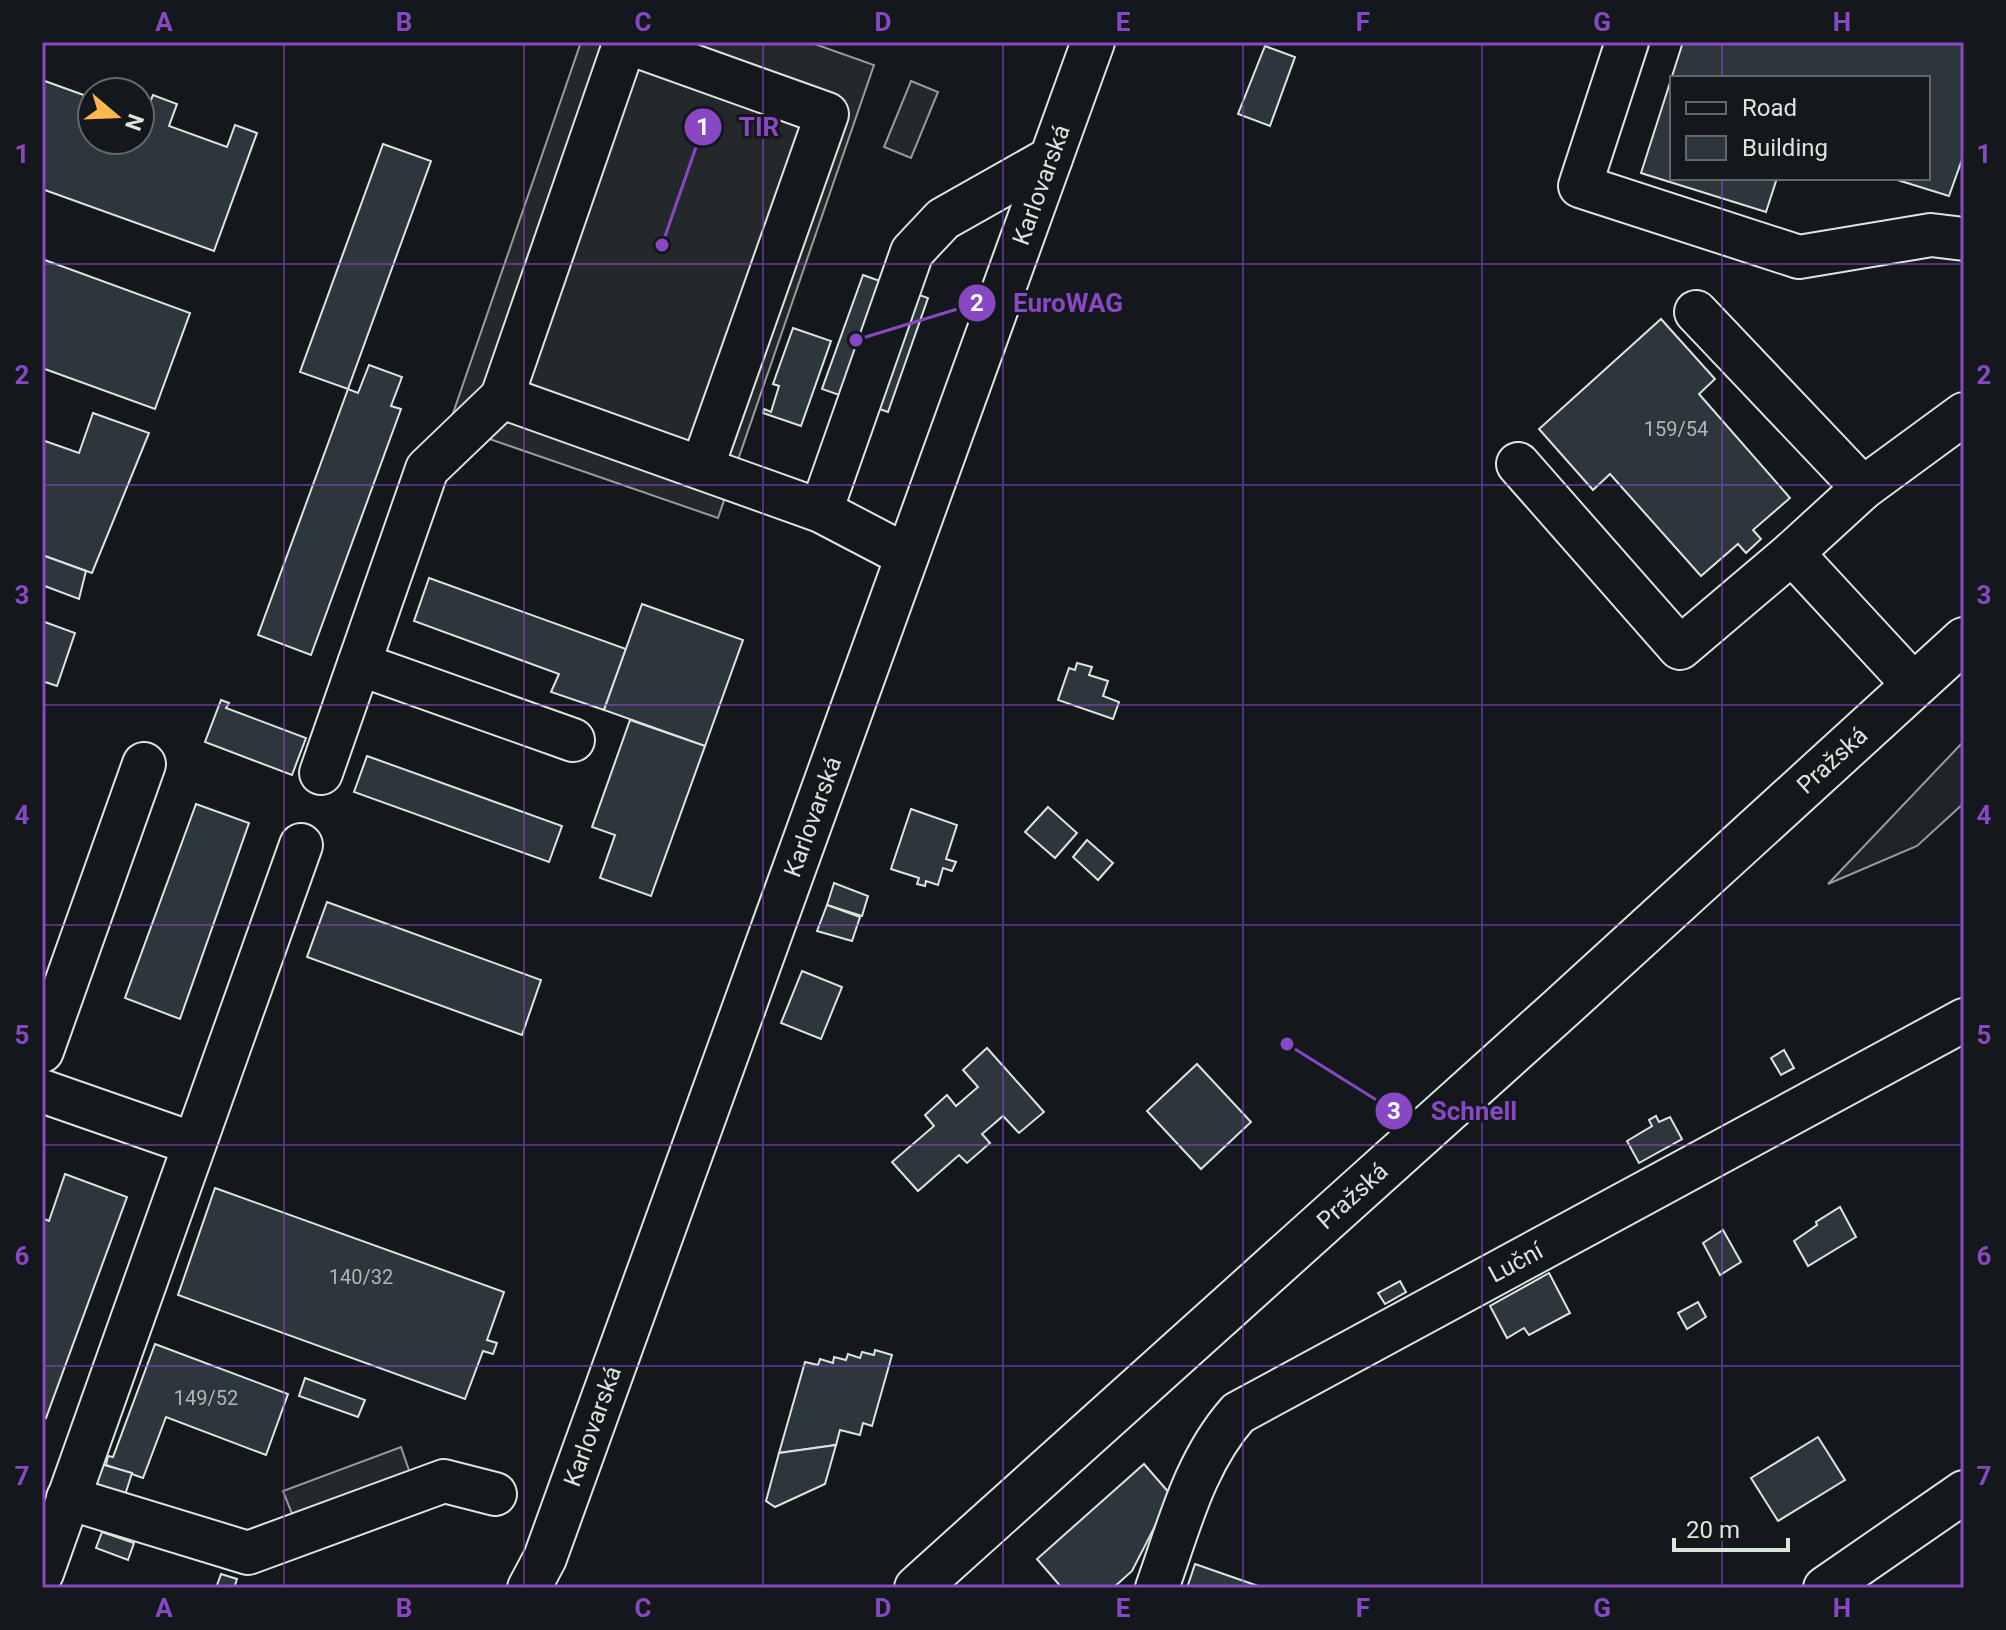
<svg xmlns="http://www.w3.org/2000/svg" width="2006" height="1630" font-family="Roboto,sans-serif">
  <style>
    .green { fill: #202428; stroke: #939e99; stroke-width: 2 }
    .parking { fill: #24282b; stroke: #939e99; stroke-width: 2 }
    .building { fill: #2c363c; stroke: #d8e6dc; stroke-width: 2 }
    .lines { fill: none; stroke-linecap: round; stroke-linejoin: round }
    .minor-casing { stroke: #d8e6dc; stroke-width: 46 }
    .major-casing { stroke: #d8e6dc; stroke-width: 48 }
    .minor { stroke: #14181c; stroke-width: 42 }
    .major { stroke: #14181c; stroke-width: 44 }
    .grid { fill: none; stroke: #8948c3; stroke-width: 2; stroke-opacity: 0.55 }
    .labels { text-anchor: middle; stroke-width: 6; stroke-linejoin: round; paint-order: stroke }
    .number-label { font-size: 20px; fill: #adbab4 }
    .street-label { font-size: 24px; fill: #d8e6dc; stroke: #14181c }
    .leader { fill: none; stroke: #8948c3; stroke-width: 3 }
    .callout-dot { fill: #8948c3; stroke: #14181c; stroke-width: 3 }
    .mark-label { font-size: 24px; text-anchor: middle; font-weight: bold; fill: #fff }
    .callout-label { font-size: 26px; text-anchor: middle; font-weight: bold; fill: #8948c3; stroke: #14181c; stroke-width: 6; stroke-linejoin: round; paint-order: stroke }
    .neatline { fill: none; stroke: #8948c3; stroke-width: 3 }
    .grid-label { font-size: 26px; text-anchor: middle; font-weight: bold; fill: #8948c3 }
  </style>
  <rect width="100%" height="100%" fill="#14181c"/>
  <!-- green -->
  <polygon class="green" points="1964,741 1964,803 1917,846 1828,884"/>
  <!-- parking -->
  <g class="parking">
    <polygon points="581,42 809,42 874,65 718,518 449,425"/>
    <polygon points="911,81 938,92 911,158 884,147"/>
    <polygon points="401,1447 416,1491 300,1534 283,1491"/>
  </g>
  <!-- building -->
  <g class="building">
    <polygon points="1683,42 1964,42 1964,154 1949,196 1891,178 1928,178 1928,78 1672,78 1672,178 1777,178 1766,212 1641,173"/>
    <polygon points="1265,46 1295,57 1270,126 1238,114"/>
    <polygon points="42,80 92,98 92,140 140,140 140,116 144,117 153,95 177,104 169,126 227,147 235,125 257,133 214,251 42,189"/>
    <polygon points="383,144 431,161 348,389 300,372"/>
    <polygon points="42,259 190,313 155,409 42,368"/>
    <polygon points="863,275 928,298 888,412 822,389"/>
    <polygon points="1661,319 1715,379 1699,394 1790,498 1753,530 1761,539 1746,553 1738,544 1701,576 1610,474 1593,490 1539,429"/>
    <polygon points="793,328 831,341 801,426 763,413 764,409 771,412 779,386 773,384"/>
    <polygon points="369,365 402,377 391,406 401,409 311,655 258,635 348,389 358,393"/>
    <polygon points="93,413 149,433 92,573 42,555 42,440 79,453"/>
    <polygon points="42,555 86,571 79,599 42,585"/>
    <polygon points="429,578 626,649 604,710 551,692 559,674 414,621"/>
    <polygon points="642,604 743,640 705,746 604,710"/>
    <polygon points="42,621 75,633 57,686 42,681"/>
    <polygon points="1077,663 1092,667 1089,675 1108,681 1103,696 1119,702 1113,719 1058,700 1069,668 1075,670"/>
    <polygon points="221,700 229,703 226,708 306,738 292,775 205,742"/>
    <polygon points="630,720 705,746 651,896 600,878 615,835 592,827"/>
    <polygon points="367,756 562,826 549,862 354,792"/>
    <polygon points="196,804 249,823 180,1019 125,998"/>
    <polygon points="1048,807 1077,833 1055,858 1025,832"/>
    <polygon points="911,809 957,825 946,859 956,862 952,871 943,868 938,885 926,881 925,886 917,884 919,878 891,869"/>
    <polygon points="1087,840 1113,863 1098,880 1073,857"/>
    <polygon points="834,883 868,896 862,916 827,905"/>
    <polygon points="327,902 541,980 522,1035 307,957"/>
    <polygon points="827,905 860,917 852,941 817,931"/>
    <polygon points="802,971 842,987 821,1039 781,1023"/>
    <polygon points="987,1048 1044,1112 1019,1133 1003,1116 982,1134 990,1143 967,1163 959,1155 918,1191 892,1162 934,1126 925,1115 947,1095 956,1106 978,1087 963,1070"/>
    <polygon points="1784,1050 1794,1068 1781,1075 1771,1058"/>
    <polygon points="1197,1064 1251,1122 1201,1169 1147,1111"/>
    <polygon points="1656,1116 1659,1122 1670,1117 1682,1139 1639,1163 1627,1141 1652,1126 1649,1120"/>
    <polygon points="65,1174 127,1197 46,1418 42,1416 42,1218 49,1221"/>
    <polygon points="215,1188 504,1292 487,1340 497,1343 493,1354 483,1351 465,1399 178,1295"/>
    <polygon points="1840,1207 1856,1237 1808,1266 1794,1241 1817,1225 1816,1222"/>
    <polygon points="1723,1230 1741,1262 1720,1275 1703,1243"/>
    <polygon points="1549,1273 1570,1313 1529,1335 1524,1328 1507,1338 1490,1306"/>
    <polygon points="1400,1281 1406,1292 1385,1304 1378,1293"/>
    <polygon points="1698,1302 1706,1317 1687,1329 1678,1313"/>
    <polygon points="155,1344 288,1394 266,1455 166,1417 143,1478 106,1465 108,1456 113,1457"/>
    <polygon points="875,1350 892,1355 872,1426 863,1423 860,1435 840,1430 836,1445 779,1453 805,1362 818,1365 820,1359 833,1363 834,1357 846,1360 848,1354 860,1358 862,1352 874,1355"/>
    <polygon points="305,1378 365,1400 358,1417 299,1396"/>
    <polygon points="1818,1437 1845,1480 1778,1521 1751,1478"/>
    <polygon points="836,1445 825,1484 775,1507 766,1501 779,1453"/>
    <polygon points="94,1462 132,1473 125,1495 88,1481"/>
    <polygon points="1144,1464 1171,1495 1132,1571 1113,1588 1062,1588 1037,1559"/>
    <polygon points="102,1532 134,1543 128,1560 96,1548"/>
    <polygon points="1195,1564 1261,1587 1187,1588"/>
    <polygon points="221,1574 237,1579 234,1588 216,1588"/>
  </g>
  <g class="lines">
    <!-- minor casing -->
    <g class="minor-casing">
      <g id="minor">
        <polyline points="625,42 502,397 821,511 907,556"/>
        <polyline points="626,42 827,114 702,468"/>
        <polyline points="1627,42 1580,186 1799,257 1931,235 1964,239"/>
        <polyline points="1696,312 1863,488 1792,553"/>
        <polyline points="1518,464 1680,648 1792,553 1914,685"/>
        <polyline points="1863,488 1964,414"/>
        <polyline points="821,511 912,252 943,219 1051,158"/>
        <polyline points="359,664 573,740"/>
        <polyline points="321,773 427,469 502,397"/>
        <polyline points="42,1051 144,764"/>
        <polyline points="42,1091 194,1144"/>
        <polyline points="68,1498 248,1553 444,1481 495,1494"/>
        <polyline points="42,1573 301,845"/>
        <path id="s1" d="M529,1588l16,-30 548,-1516"/>
        <path id="s2" d="M1157,1588c22,-61 37,-125 81,-175l726,-393"/>
        <polyline points="1825,1588 1964,1492"/>
      </g>
    </g>
    <!-- major casing -->
    <g class="major-casing">
      <g id="major">
        <path id="s3" d="M917,1588l642,-578 405,-370"/>
      </g>
    </g>
    <!-- minor -->
    <use href="#minor" class="minor"/>
    <!-- major -->
    <use href="#major" class="major"/>
  </g>
  <!-- grid -->
  <path class="grid" d="M284,42v1546M524,42v1546M763,42v1546M1003,42v1546M1243,42v1546M1482,42v1546M1722,42v36M1722,178v1410M42,264h1922M42,485h1922M42,705h1922M42,925h1922M42,1145h1922M42,1366h1922"/>
  <g class="labels">
    <!-- number labels -->
    <g class="number-label">
      <text x="1676" y="436">159/54</text>
      <text x="361" y="1284">140/32</text>
      <text x="206" y="1405">149/52</text>
    </g>
    <!-- street labels -->
    <g class="street-label">
      <text dy="8" stroke="none"><textPath href="#s1" startOffset="1494">Karlovarská</textPath></text>
      <text dy="8" stroke="none"><textPath href="#s3" startOffset="1234">Pražská</textPath></text>
      <text dy="8" stroke="none"><textPath href="#s1" startOffset="822">Karlovarská</textPath></text>
      <text dy="8" stroke="none"><textPath href="#s3" startOffset="586">Pražská</textPath></text>
      <text dy="8" stroke="none"><textPath href="#s2" startOffset="510">Luční</textPath></text>
      <text dy="8" stroke="none"><textPath href="#s1" startOffset="174">Karlovarská</textPath></text>
    </g>
  </g>
  <!-- callouts -->
  <path class="leader" d="M662 245L703 127M856 340L977 303M1287 1044L1394 1111"/>
  <g class="callout-dot">
    <circle cx="662" cy="245" r="8"/>
    <circle cx="856" cy="340" r="8"/>
    <circle cx="1287" cy="1044" r="8"/>
    <circle cx="703" cy="127" r="20"/>
    <circle cx="977" cy="303" r="20"/>
    <circle cx="1394" cy="1111" r="20"/>
  </g>
  <g class="mark-label">
    <text x="703" y="135">1</text>
    <text x="977" y="311">2</text>
    <text x="1394" y="1119">3</text>
  </g>
  <g class="callout-label">
    <text x="759" y="136">TIR</text>
    <text x="1068" y="312">EuroWAG</text>
    <text x="1474" y="1120">Schnell</text>
  </g>
  <!-- border -->
  <rect width="2006" height="1630" fill="none" stroke="#14181c" stroke-width="88"/>
  <!-- legend -->
  <rect x="1670" y="76" width="260" height="104" fill="#14181c" stroke="#626a69" stroke-width="2"/>
  <rect x="1686" y="102" width="40" height="12" fill="#14181c" stroke="#626a69" stroke-width="2"/>
  <text x="1742" y="116" font-size="24" fill="#d8e6dc">Road</text>
  <rect x="1686" y="136" width="40" height="24" fill="#2c363c" stroke="#626a69" stroke-width="2"/>
  <text x="1742" y="156" font-size="24" fill="#d8e6dc">Building</text>
  <!-- north arrow -->
  <g transform="translate(116 116) rotate(109)"><circle r="38" fill="#14181c" stroke="#626a69" stroke-width="2"/>
  <path d="M0-6L14 30L0 20L-14 30Z" fill="#ffb74d"/>
  <text y="-12" font-size="22" font-weight="bold" text-anchor="middle" fill="#d8e6dc">N</text>
  </g>
  <!-- scale -->
  <path d="M1674 1538v12h114v-12" fill="none" stroke="#d8e6dc" stroke-width="4"/>
  <text x="1686" y="1538" font-size="24" fill="#d8e6dc" stroke="#14181c" stroke-width="6" paint-order="stroke">20 m</text>
  <rect x="44" y="44" width="1918" height="1542" class="neatline"/>
  <g class="grid-label">
    <text x="164" y="31">A</text>
    <text x="404" y="31">B</text>
    <text x="643" y="31">C</text>
    <text x="883" y="31">D</text>
    <text x="1123" y="31">E</text>
    <text x="1363" y="31">F</text>
    <text x="1602" y="31">G</text>
    <text x="1842" y="31">H</text>
    <text x="22" y="163">1</text>
    <text x="1984" y="163">1</text>
    <text x="22" y="384">2</text>
    <text x="1984" y="384">2</text>
    <text x="22" y="604">3</text>
    <text x="1984" y="604">3</text>
    <text x="22" y="824">4</text>
    <text x="1984" y="824">4</text>
    <text x="22" y="1044">5</text>
    <text x="1984" y="1044">5</text>
    <text x="22" y="1265">6</text>
    <text x="1984" y="1265">6</text>
    <text x="22" y="1485">7</text>
    <text x="1984" y="1485">7</text>
    <text x="164" y="1617">A</text>
    <text x="404" y="1617">B</text>
    <text x="643" y="1617">C</text>
    <text x="883" y="1617">D</text>
    <text x="1123" y="1617">E</text>
    <text x="1363" y="1617">F</text>
    <text x="1602" y="1617">G</text>
    <text x="1842" y="1617">H</text>
  </g>
</svg>
